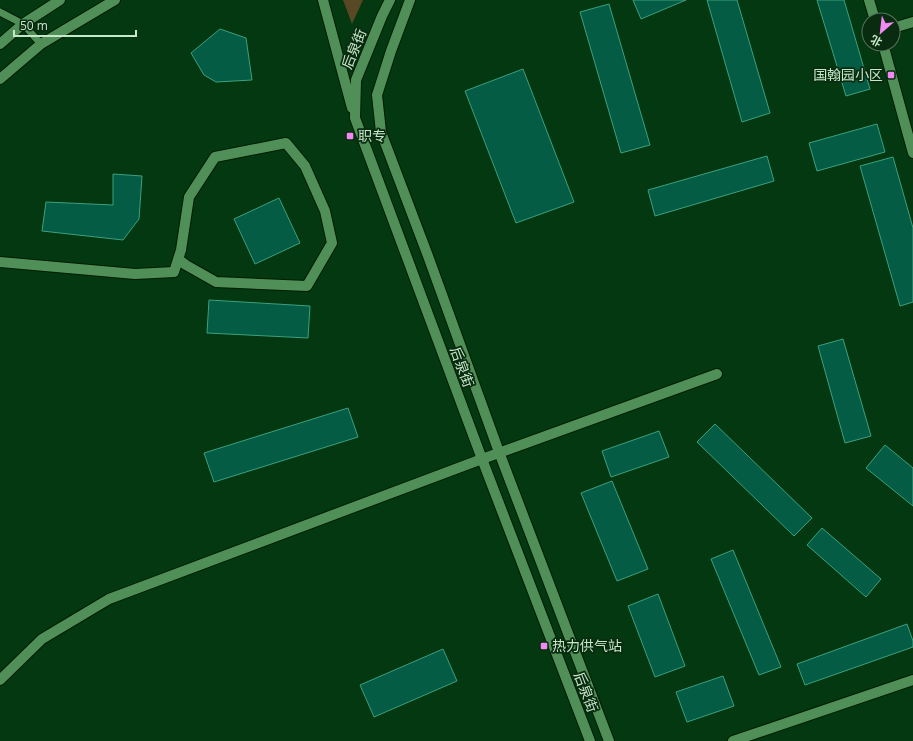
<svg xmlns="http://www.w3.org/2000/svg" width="913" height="741" font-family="'Open Sans','Noto Sans SC',sans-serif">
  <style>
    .green { fill: #584824 }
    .building { fill: #035c43; stroke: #3da07e }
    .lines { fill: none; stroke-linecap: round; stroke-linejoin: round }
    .lane-casing { stroke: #001d03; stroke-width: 9 }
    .street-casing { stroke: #001d03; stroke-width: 12 }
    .secondary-casing { stroke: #001d03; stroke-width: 12 }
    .lane { stroke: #509058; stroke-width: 7 }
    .street { stroke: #509058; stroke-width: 10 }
    .secondary { stroke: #509058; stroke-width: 10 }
    .poi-dot { fill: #f28af3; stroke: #092b10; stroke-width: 1.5 }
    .labels { text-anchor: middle; stroke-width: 3.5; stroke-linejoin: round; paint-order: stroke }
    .street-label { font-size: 14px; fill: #c6e7c8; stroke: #092b10 }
    .poi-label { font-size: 14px; fill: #c6e7c8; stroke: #092b10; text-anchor: start }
  </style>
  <rect width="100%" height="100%" fill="#033810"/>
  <!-- green -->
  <polygon class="green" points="343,0 363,0 352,24"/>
  <!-- building -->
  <g class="building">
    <polygon points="633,0 686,0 641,19"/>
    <polygon points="707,0 737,0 770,113 742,122"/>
    <polygon points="817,0 844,0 870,89 846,96"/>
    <polygon points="609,4 650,145 621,153 580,12"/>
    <polygon points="220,29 246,38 252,80 216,82 204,75 191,53"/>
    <polygon points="523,69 574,202 516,223 465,91"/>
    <polygon points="877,124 885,152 817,171 809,143"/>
    <polygon points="767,156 774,181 655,216 648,190"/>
    <polygon points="893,157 913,228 913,302 900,306 860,166"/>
    <polygon points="113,174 142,176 139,219 123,240 42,231 46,202 113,205"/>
    <polygon points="279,198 300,243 255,264 234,219"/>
    <polygon points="209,300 310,306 308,338 207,333"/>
    <polygon points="843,339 871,436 845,443 818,346"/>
    <polygon points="348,408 358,437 214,482 204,453"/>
    <polygon points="715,424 812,518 794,536 697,442"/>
    <polygon points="659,431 669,457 611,477 602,451"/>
    <polygon points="885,445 913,468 913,506 866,468"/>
    <polygon points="612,481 648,569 617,581 581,493"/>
    <polygon points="822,528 881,579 866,597 807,545"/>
    <polygon points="733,550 781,667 759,675 711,559"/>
    <polygon points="658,594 685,666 655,677 628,606"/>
    <polygon points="907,624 913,641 913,647 805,685 797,664"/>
    <polygon points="443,649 457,681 374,717 360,685"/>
    <polygon points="723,676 734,706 687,722 676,692"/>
  </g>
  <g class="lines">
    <!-- lane casing -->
    <g class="lane-casing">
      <polyline id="lane" points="0,12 23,24 41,44"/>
    </g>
    <!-- street casing -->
    <g class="street-casing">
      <g id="street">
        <polyline points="893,28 913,22"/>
        <polyline points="0,262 135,274 174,272 181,250 189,197 215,157 286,143 305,166 325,211 332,243 307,286 216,282 186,265 178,259"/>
        <polyline points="0,680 42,639 109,599 482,459 717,374"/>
        <polyline points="733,741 913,680"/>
      </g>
    </g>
    <!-- secondary casing -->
    <g class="secondary-casing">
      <g id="secondary">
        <polyline points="323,0 352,108"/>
        <polyline points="390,0 382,16 356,80 355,118 482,459 590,741"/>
        <polyline points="410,0 391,51 377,95 381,132 428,256 499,452 609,741"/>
        <polyline points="869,0 875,20"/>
        <polyline points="0,44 23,24 60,0"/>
        <polyline points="883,44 913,153"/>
        <polyline points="0,79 41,44 115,0"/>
      </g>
    </g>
    <!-- lane -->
    <use href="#lane" class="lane"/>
    <!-- street -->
    <use href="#street" class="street"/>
    <!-- secondary -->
    <use href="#secondary" class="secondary"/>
  </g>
  <!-- markers -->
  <g class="poi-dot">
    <rect x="887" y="71" width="8" height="8" rx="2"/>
    <rect x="346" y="132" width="8" height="8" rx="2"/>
    <rect x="540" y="642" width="8" height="8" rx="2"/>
  </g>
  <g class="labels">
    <!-- street labels -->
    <g class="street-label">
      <text transform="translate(354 49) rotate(-68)" y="5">后泉街</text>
      <text transform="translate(462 367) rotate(70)" y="5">后泉街</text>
      <text transform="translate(586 692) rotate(69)" y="5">后泉街</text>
    </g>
    <!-- poi labels -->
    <g class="poi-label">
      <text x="883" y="80" text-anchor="end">国翰园小区</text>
      <text x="358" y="141">职专</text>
      <text x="552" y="651">热力供气站</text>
    </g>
  </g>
  <!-- north arrow -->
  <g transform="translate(881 32) rotate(208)"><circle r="19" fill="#092b10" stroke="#55765a"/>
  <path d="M0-3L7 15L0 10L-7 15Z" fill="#f28af3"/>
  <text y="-6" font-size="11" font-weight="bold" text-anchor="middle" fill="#c6e7c8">北</text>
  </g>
  <!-- scale -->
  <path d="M14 30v6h122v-6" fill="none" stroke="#c6e7c8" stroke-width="2"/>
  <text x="20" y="30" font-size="12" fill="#c6e7c8" stroke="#092b10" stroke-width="3" paint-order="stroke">50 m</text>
</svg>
